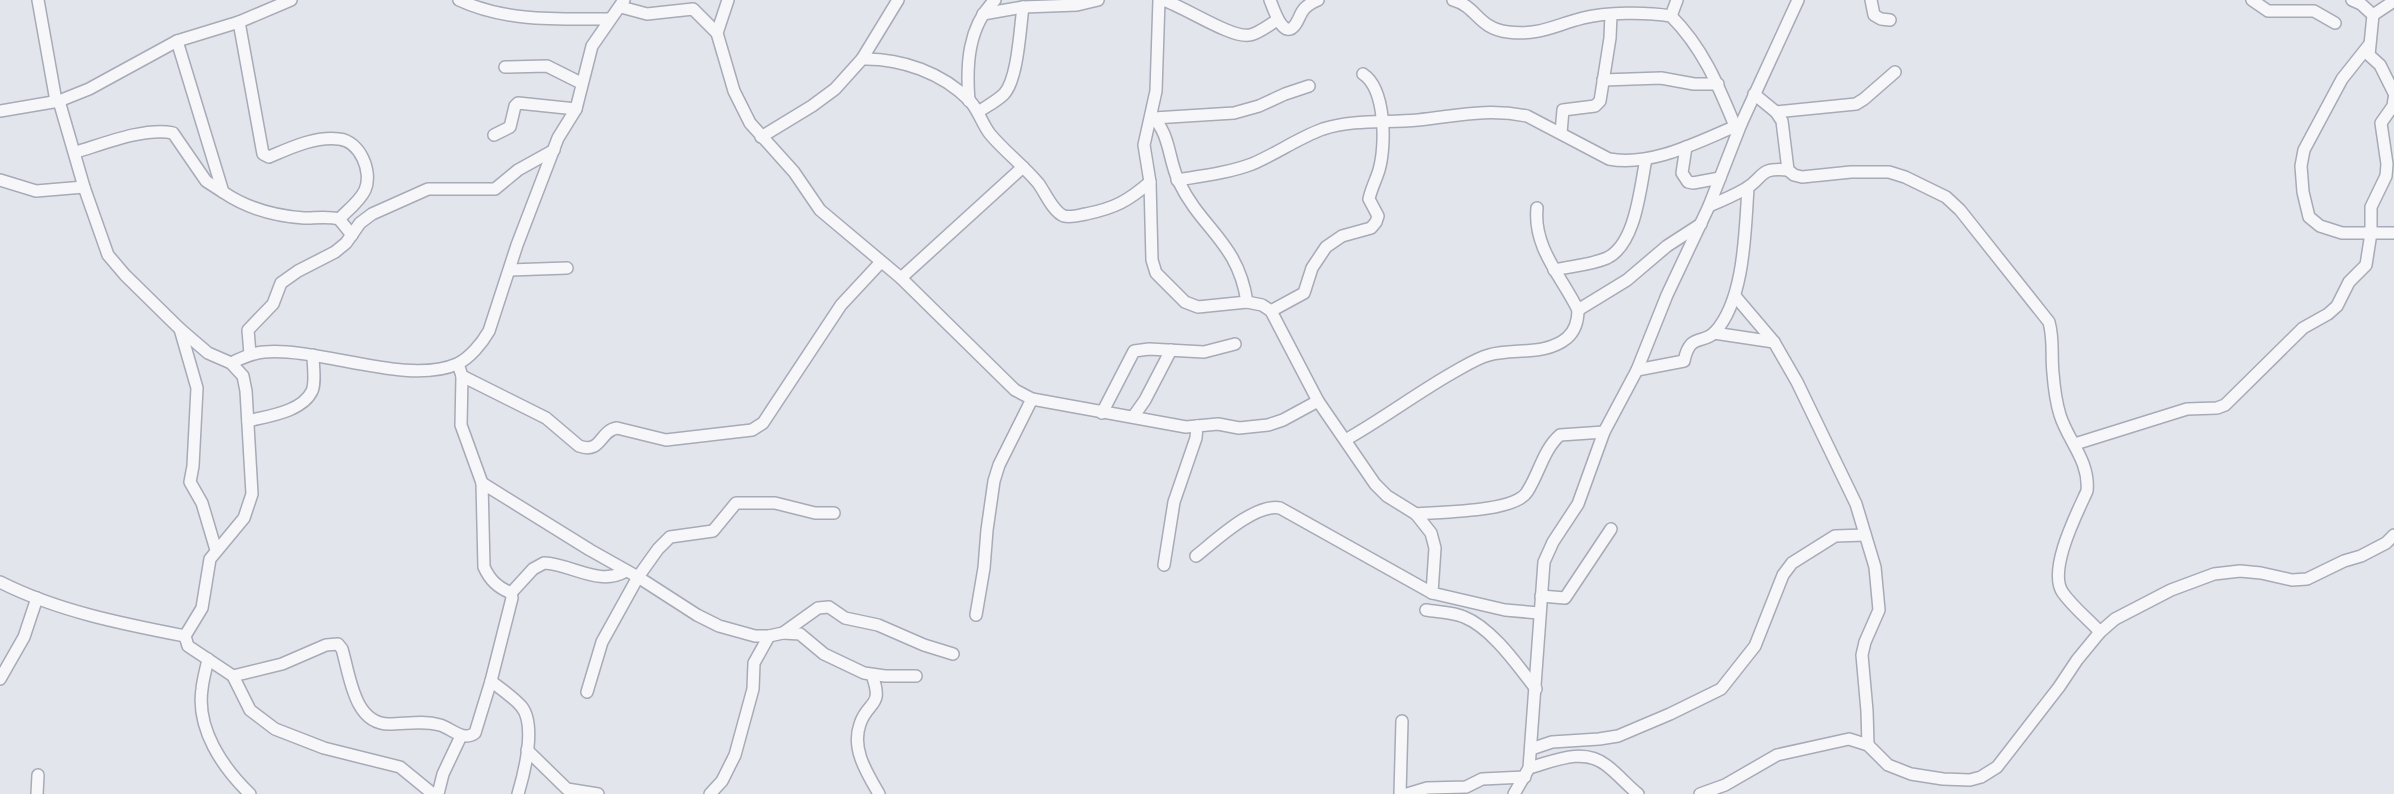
<svg xmlns="http://www.w3.org/2000/svg" width="2394" height="794" font-family="'Space Grotesk',sans-serif">
  <style>
    .lines { fill: none; stroke-linecap: round; stroke-linejoin: round }
    .street-casing { stroke: #a7abb7; stroke-width: 14 }
    .street { stroke: #f7f7fa; stroke-width: 11 }
  </style>
  <rect width="100%" height="100%" fill="#e3e5ec"/>
  <g class="lines">
    <!-- street casing -->
    <g class="street-casing">
      <g id="street">
        <polyline points="38,0 56,101"/>
        <path d="M459,0c47,22 99,19 151,19"/>
        <polyline points="728,0 717,33 734,91 750,123 794,172 820,210 901,278 1015,390 1032,399 1186,427 1218,424 1239,428 1268,425 1283,420 1318,401"/>
        <polyline points="1159,0 1156,91 1144,145 1150,182 1152,260 1156,273 1185,302 1198,307 1247,302 1262,305 1271,311 1318,401 1375,484 1387,496 1416,514 1431,533 1435,548 1432,593 1505,610 1539,613"/>
        <path d="M1163,0c22,7 69,39 87,35 9,-2 19,-10 27,-15"/>
        <path d="M1270,0c3,7 13,41 25,25 4,-5 5,-12 10,-17 3,-3 8,-6 13,-8"/>
        <path d="M1453,0c25,7 24,28 55,32 31,4 47,-7 75,-14 23,-6 64,-6 88,-2 32,32 47,69 64,110"/>
        <polyline points="1871,0 1874,15 1881,19 1890,20"/>
        <polyline points="2252,0 2268,11 2314,11 2335,23"/>
        <polyline points="2352,0 2361,4 2373,15 2369,55 2380,65 2394,93"/>
        <polyline points="621,7 647,14 693,9 717,33"/>
        <polyline points="983,14 1023,7 1077,5 1098,0"/>
        <polyline points="2373,15 2394,1"/>
        <polyline points="1671,16 1677,0"/>
        <path d="M239,22l24,132 6,3c21,-9 46,-21 70,-18 21,2 34,33 26,51 -5,11 -18,21 -26,29"/>
        <path d="M177,41l46,151c25,17 51,24 81,26 11,0 25,-2 35,1l13,16"/>
        <polyline points="2369,45 2342,79 2304,150 2301,166 2303,192 2309,217 2320,226 2342,233 2394,233"/>
        <polyline points="862,59 898,0"/>
        <polyline points="505,67 547,66 581,83"/>
        <polyline points="1603,80 1661,78 1694,84 1718,84"/>
        <path d="M1754,94l22,18 6,9 6,49 6,5 8,2 49,-5h38l16,5 41,20 14,13 89,112c5,18 2,33 4,51 1,13 3,29 7,42 8,26 30,46 27,76 -10,22 -40,80 -24,102 10,14 25,26 37,39"/>
        <polyline points="59,101 84,187 108,255 125,275 180,329 208,353 231,363 243,376 246,391 252,494 244,518 210,559 202,608 185,636 188,646 233,676 250,710 275,729 324,748 400,767 433,794"/>
        <path d="M969,101c-3,-36 -1,-75 26,-101"/>
        <polyline points="0,111 59,101 89,89 177,41 239,22 291,0"/>
        <path d="M978,112c9,-6 19,-11 26,-18 14,-15 16,-66 19,-87"/>
        <polyline points="1776,112 1856,104 1864,99 1895,72"/>
        <path d="M1151,115c20,19 17,45 28,67 23,48 59,60 68,120"/>
        <polyline points="1154,118 1234,113 1259,106 1285,94 1309,86"/>
        <polyline points="1561,133 1563,110 1595,106 1600,101 1610,38 1611,15"/>
        <polyline points="494,135 510,127 515,106 518,103 576,109"/>
        <path d="M761,137l51,-31 23,-17 27,-30c39,-1 81,14 108,42 9,10 12,23 20,33 15,18 33,31 48,49 7,9 15,29 26,33 7,2 16,-1 22,-2 29,-6 42,-13 64,-32"/>
        <polyline points="1686,147 1682,173 1688,182 1693,183 1720,178"/>
        <path d="M76,152c27,-8 69,-25 97,-19l33,48 17,11"/>
        <polyline points="0,180 36,191 84,187"/>
        <path d="M1177,180c25,-4 51,-7 75,-16 24,-10 46,-26 71,-35 31,-10 63,-6 95,-9 39,-4 68,-12 109,-4l82,43c45,8 92,-19 132,-35"/>
        <path d="M1709,206c12,-5 24,-10 36,-17 20,-11 12,-22 43,-19"/>
        <polyline points="510,270 567,268"/>
        <path d="M1554,270c17,-4 37,-5 53,-12 29,-14 33,-70 39,-99"/>
        <polyline points="901,278 1023,167"/>
        <polyline points="1735,296 1774,342 1797,382 1856,504 1875,567 1879,610 1865,642 1862,655 1867,711 1868,745"/>
        <polyline points="1578,310 1627,280 1667,246 1701,224"/>
        <path d="M1271,311l33,-18 8,-25 14,-21 16,-11 29,-8 5,-6 2,-6 -9,-17c2,-10 7,-19 10,-29 7,-24 7,-81 -16,-96"/>
        <polyline points="180,329 197,388 193,466 190,482 202,503 216,550"/>
        <polyline points="1714,333 1774,342"/>
        <polyline points="250,354 248,330 273,304 281,283 298,271 335,252 346,243 360,223 372,214 428,189 495,189 518,170 554,150"/>
        <path d="M231,363c11,-5 21,-10 33,-11 56,-5 142,34 193,12 13,-6 25,-21 32,-33l28,-86 41,-107 18,-29 16,-63 32,-46"/>
        <path d="M1637,370l47,-9c6,-29 19,-16 31,-29 30,-33 30,-102 33,-144"/>
        <path d="M462,376l84,42 33,28c23,8 20,-15 38,-18l49,12 86,-10 11,-7 78,-118 40,-43"/>
        <polyline points="1102,413 1134,351 1149,349 1204,352 1235,344"/>
        <polyline points="1133,417 1145,400 1171,350"/>
        <path d="M248,421c20,-5 54,-9 64,-30 4,-9 1,-25 1,-36"/>
        <path d="M1347,439c37,-21 70,-46 107,-67 11,-6 23,-14 35,-17 25,-7 56,1 78,-17 8,-7 11,-18 11,-28 -16,-33 -45,-62 -41,-102"/>
        <polyline points="2075,444 2187,409 2217,408 2225,405 2303,328 2328,314 2337,306 2349,282 2366,265 2371,233 2371,207 2386,176 2387,164 2381,123 2393,106 2394,99"/>
        <polyline points="482,483 590,550 638,577 697,615 719,626 755,636 769,636 783,633 818,608 829,607 845,618 878,625 924,645 953,654"/>
        <path d="M1416,514c24,-2 99,-2 111,-22 12,-18 16,-42 33,-57l44,-3"/>
        <path d="M1196,556c19,-15 59,-53 84,-48l152,85"/>
        <polyline points="1164,565 1174,502 1196,438 1197,426"/>
        <path d="M0,582c57,29 123,42 185,54"/>
        <path d="M511,593l22,-24 11,-6c28,1 55,24 82,8"/>
        <polyline points="1541,596 1565,598 1611,529"/>
        <path d="M1426,610c12,2 27,2 38,7 28,11 54,49 72,72"/>
        <polyline points="976,615 984,568 987,530 994,481 999,465 1032,399"/>
        <polyline points="783,633 800,634 824,654 864,673 885,676 916,676"/>
        <path d="M208,659c-2,10 -5,20 -6,30 -6,40 21,79 48,105"/>
        <path d="M872,675c12,33 -4,25 -12,49 -9,25 7,49 19,70"/>
        <path d="M233,676l49,-12 44,-19 12,-1 4,5c8,27 12,75 47,75 17,0 34,-4 51,1 11,3 23,17 35,8l16,-52 21,-83 -1,-5c-14,-6 -21,-13 -27,-26l-2,-84 -21,-58 1,-49 -4,-12"/>
        <polyline points="0,679 24,637 37,598"/>
        <path d="M491,681c10,8 22,16 30,25 16,18 3,68 -3,88"/>
        <polyline points="587,692 602,642 638,577 658,549 670,537 713,531 736,503 775,503 815,513 834,513"/>
        <polyline points="1531,749 1552,742 1599,739 1618,736 1670,714 1721,689 1755,646 1783,575 1792,563 1835,536 1865,535"/>
        <polyline points="527,750 567,789 598,794"/>
        <path d="M1529,768c25,-7 54,-21 77,-3 12,9 21,20 32,29"/>
        <polyline points="37,794 38,775"/>
        <polyline points="438,794 443,774 461,736"/>
        <polyline points="710,794 722,781 735,755 753,689 754,663 769,636"/>
        <polyline points="1400,794 1402,721"/>
        <polyline points="1407,794 1427,788 1466,787 1482,779 1525,777"/>
        <polyline points="1514,794 1529,768 1544,562 1553,542 1578,504 1604,432 1637,370 1667,295 1709,206 1741,124 1798,0"/>
        <polyline points="1700,794 1725,785 1777,755 1849,739 1868,745 1888,765 1911,774 1943,779 1970,780 1981,777 1997,767 2059,687 2077,660 2100,632 2115,619 2171,590 2214,574 2240,571 2261,573 2292,580 2307,579 2344,561 2361,556 2386,543 2394,535"/>
      </g>
    </g>
    <!-- street -->
    <use href="#street" class="street"/>
  </g>
</svg>
